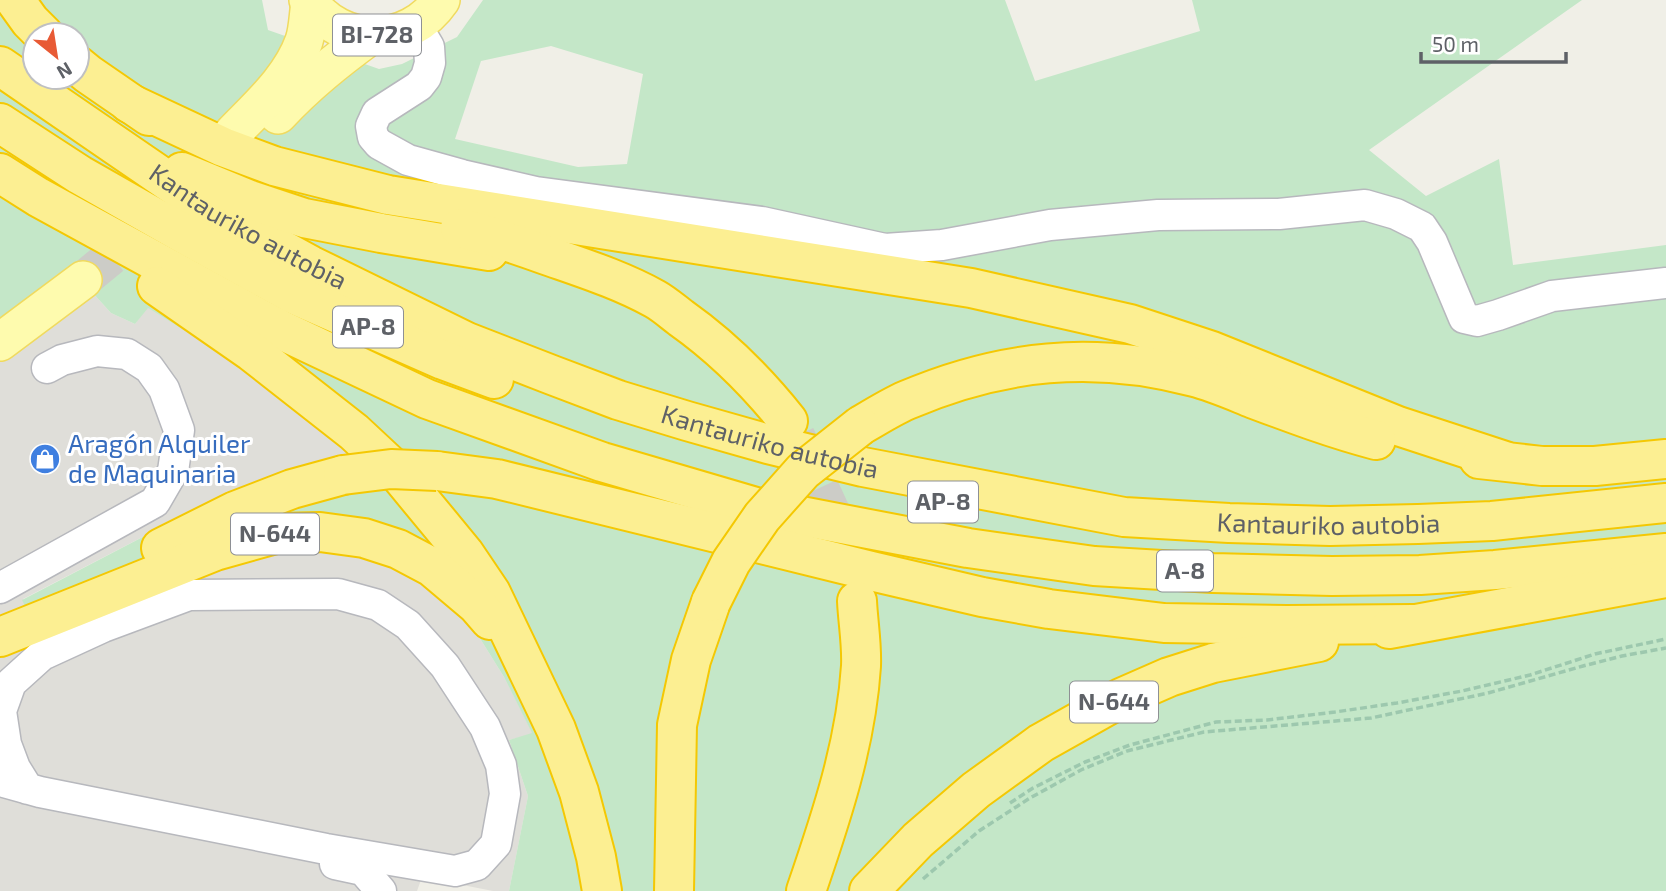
<svg xmlns="http://www.w3.org/2000/svg" width="1666" height="891" font-family="'Exo 2',sans-serif">
  <style>
    .industrial { fill: #dfded9 }
    .green { fill: #c4e7c8; fill-rule: evenodd }
    .lines { fill: none; stroke-linecap: round; stroke-linejoin: round }
    .major-tunnel { stroke: #ccccc7; stroke-width: 37; stroke-dasharray: 37 18; stroke-linecap: butt }
    .highway-tunnel { stroke: #ccccc7; stroke-width: 38; stroke-dasharray: 38 19; stroke-linecap: butt }
    .minor-casing { stroke: #b7b8bd; stroke-width: 33 }
    .major-casing { stroke: #f0da5f; stroke-width: 40 }
    .highway-casing { stroke: #f4c803; stroke-width: 42 }
    .path { stroke: #9dc8ae; stroke-width: 3.5; stroke-dasharray: 7 3.5; stroke-linecap: butt }
    .minor { stroke: #fff; stroke-width: 30 }
    .major { stroke: #fefbae; stroke-width: 37 }
    .highway { stroke: #fcef92; stroke-width: 38 }
    .highway-bridge-casing { stroke: #f4c803; stroke-width: 42; stroke-linecap: butt }
    .highway-bridge { stroke: #fcef92; stroke-width: 38 }
    .labels { text-anchor: middle; stroke-width: 6; stroke-linejoin: round; paint-order: stroke }
    .shield { fill: #fff; stroke: #8e9095; stroke-width: 2 }
    .shield-label { font-size: 24px; font-weight: bold; fill: #5e6167 }
    .street-label { font-size: 26px; fill: #5e6167; stroke: #fff }
    .shop-label { font-size: 26px; fill: #366cbe; stroke: #fff; text-anchor: start }
  </style>
  <rect width="100%" height="100%" fill="#f0efe7"/>
  <!-- industrial -->
  <polygon class="industrial" points="91,291 111,313 135,324 147,307 244,367 353,455 181,517 23,599 39,636 263,551 314,549 345,551 393,565 434,591 471,624 504,677 533,734 509,740 528,796 509,891 493,891 422,877 417,891 0,891 0,353"/>
  <!-- green -->
  <path class="green" d="M0,0h262l6,30 111,39 23,-5 55,-27 26,-37h522l30,81 165,-50 -8,-31h390l-213,150 57,46 73,-37 14,106 153,-20v646h-1157l19,-95 -19,-56 23,-7 -28,-56 -33,-53 -37,-33 -41,-26 -48,-14 -31,-2 -51,2 -224,85 -17,-36 159,-83 71,-33 60,-21 40,-9 -108,-87 -96,-59 -13,16 -24,-11 -20,-22 -91,62zM35,35h42v42h-42zM551,46l92,28 -16,90 -49,3 -123,-28 26,-78z"/>
  <g class="lines">
    <!-- major-tunnel -->
    <polyline class="major-tunnel" points="83,280 147,227"/>
    <!-- highway-tunnel -->
    <polyline class="highway-tunnel" points="796,436 832,514 856,595"/>
    <!-- minor casing -->
    <g class="minor-casing">
      <g id="minor">
        <polyline points="416,25 429,47 430,63 426,77 419,86 377,113 371,126 373,137 379,144 408,160 462,175 536,192 762,222 885,249 942,245 1050,225 1158,215 1279,214 1365,205 1396,214 1422,227 1432,242 1464,318 1477,321 1498,315 1552,296 1666,283"/>
        <polyline points="0,588 155,502 173,471 179,430 164,389 149,368 127,354 97,351 62,360 47,368"/>
        <polyline points="0,781 40,792 326,849 455,871 477,865 496,844 505,794 501,765 485,727 445,666 408,625 378,605 338,594 189,595 103,627 42,655 11,683 1,711 6,744 15,768 28,789"/>
        <polyline points="335,864 363,870 381,891"/>
      </g>
    </g>
    <!-- major casing -->
    <g class="major-casing">
      <g id="major">
        <path d="M308,0c33,48 101,47 133,0"/>
        <path d="M278,115c29,-31 58,-54 92,-79"/>
        <path d="M233,133c27,-28 58,-55 71,-92 4,-12 4,-26 6,-38"/>
        <polyline points="0,342 83,280"/>
      </g>
    </g>
    <!-- highway casing -->
    <g class="highway-casing">
      <g id="highway">
        <polyline points="15,0 30,21 44,35"/>
        <polyline points="77,65 88,74 149,116"/>
        <path id="s1" d="M0,66l213,146 97,53 157,77 85,33 66,25 69,21 81,23 95,23 261,50 105,6 101,3 88,-2 74,-3 174,-18"/>
        <polyline points="129,103 223,147 274,166 388,195 971,288 1130,324 1212,351 1398,426 1505,461"/>
        <polyline points="0,123 80,175 189,237 293,294 443,360 494,379"/>
        <polyline points="182,172 250,200 304,218 381,233 489,251"/>
        <polyline points="0,173 38,197 279,329 427,399 602,462 759,508 968,548 1094,566 1213,573 1332,576 1420,575 1495,570 1666,553"/>
        <path d="M460,228c30,7 58,17 86,27 37,13 75,25 109,44 9,5 18,13 26,19 41,29 76,64 107,103"/>
        <polyline points="157,286 252,352 354,432 398,473 464,553 491,593 556,729 579,792 596,857 602,891"/>
        <path d="M860,426c15,-9 31,-19 47,-26 94,-40 187,-50 287,-23 20,5 40,14 60,22 40,15 80,30 122,41"/>
        <polyline points="1479,459 1542,466 1595,466 1666,459"/>
        <polyline points="437,471 497,479 871,571 982,597 1049,609 1164,623 1287,625 1414,624"/>
        <polyline points="161,548 235,511 292,489 343,475"/>
        <polyline points="1389,629 1666,578"/>
        <polyline points="0,637 215,551 279,533 320,532 364,538 398,549 432,567 477,605 490,620"/>
        <polyline points="674,891 677,725 691,660 711,602"/>
        <path d="M806,891c25,-73 50,-147 55,-225 1,-22 -3,-44 -4,-65"/>
        <polyline points="869,891 918,840 976,790 1041,743 1121,698 1169,677 1213,663 1319,642"/>
      </g>
    </g>
    <!-- path -->
    <g class="path">
      <polyline points="1010,803 1033,788 1085,762 1130,745 1216,722 1267,720 1335,712 1397,703 1462,691 1530,675 1595,654 1666,639"/>
      <polyline points="923,879 979,831 1030,798 1081,770 1127,751 1204,732 1371,718 1488,693 1583,666 1622,656 1666,648"/>
    </g>
    <!-- minor -->
    <use href="#minor" class="minor"/>
    <!-- major -->
    <use href="#major" class="major"/>
    <!-- highway -->
    <use href="#highway" class="highway"/>
    <!-- highway-bridge casing -->
    <g class="highway-bridge-casing">
      <g id="highway-bridge">
        <polyline points="343,475 391,469 437,471"/>
        <polyline points="711,602 731,562 762,517 803,471 860,426"/>
      </g>
    </g>
    <!-- highway-bridge -->
    <use href="#highway-bridge" class="highway-bridge"/>
  </g>
  <!-- icons -->
  <defs>
    <g id="shop-disc" transform="scale(1.575)"><circle r="9.5" fill="#3f7fe0" stroke="#fff"/><path d="M-5-2.5h2.3a2.7 3.5 0 0 1 5.4 0H5L5.5 6h-11ZM-1.5-2.5h3a1.5 2.3 0 0 0-3 0Z" fill="#fff"/></g>
  </defs>
  <g fill-rule="evenodd">
    <use href="#shop-disc" x="45" y="459"/>
  </g>
  <g class="labels">
    <!-- shield labels -->
    <g class="shield">
      <rect x="333" y="14.5" width="88" height="41" rx="5"/>
      <rect x="333" y="306.5" width="70" height="41" rx="5"/>
      <rect x="908" y="481.5" width="70" height="41" rx="5"/>
      <rect x="231" y="513.5" width="88" height="41" rx="5"/>
      <rect x="1157" y="550.5" width="56" height="41" rx="5"/>
      <rect x="1070" y="681.5" width="88" height="41" rx="5"/>
    </g>
    <g class="shield-label">
      <text x="377" y="43">BI-728</text>
      <text x="368" y="335">AP-8</text>
      <text x="943" y="510">AP-8</text>
      <text x="275" y="542">N-644</text>
      <text x="1185" y="579">A-8</text>
      <text x="1114" y="710">N-644</text>
    </g>
    <!-- street labels -->
    <g class="street-label">
      <text dy="9" stroke="none"><textPath href="#s1" startOffset="296">Kantauriko autobia</textPath></text>
      <text dy="9" stroke="none"><textPath href="#s1" startOffset="863">Kantauriko autobia</textPath></text>
      <text dy="9" stroke="none"><textPath href="#s1" startOffset="1430">Kantauriko autobia</textPath></text>
    </g>
    <!-- shop labels -->
    <g class="shop-label">
      <text x="68" y="453">Aragón Alquiler<tspan x="68" dy="30">de Maquinaria</tspan></text>
    </g>
  </g>
  <!-- north arrow -->
  <g transform="translate(56 56) rotate(150)"><circle r="33" fill="#ffffff" stroke="#bfc0c2" stroke-width="2"/>
  <path d="M0-5L12 26L0 18L-12 26Z" fill="#e85a35"/>
  <text y="-10" font-size="19" font-weight="bold" text-anchor="middle" fill="#5e6167">N</text>
  </g>
  <!-- scale -->
  <path d="M1421 52v10h145v-10" fill="none" stroke="#5e6167" stroke-width="3.5"/>
  <text x="1432" y="52" font-size="21" fill="#5e6167" stroke="#ffffff" stroke-width="5" paint-order="stroke">50 m</text>
</svg>
